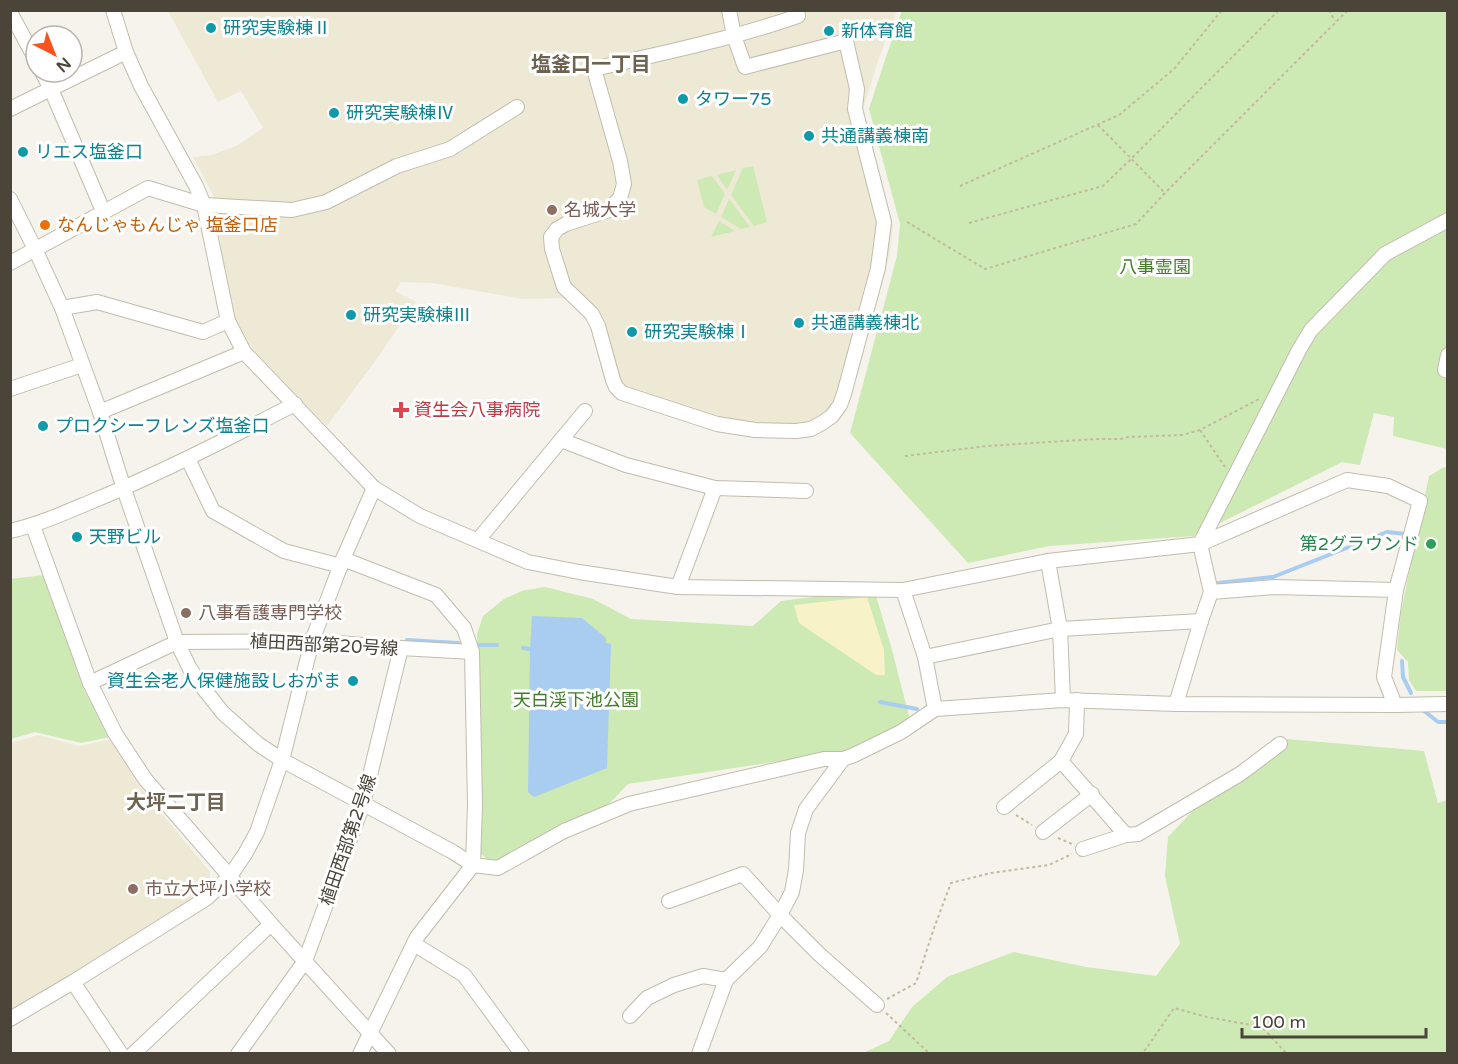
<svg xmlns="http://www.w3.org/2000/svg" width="1458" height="1064" font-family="'Varela Round','Noto Sans JP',sans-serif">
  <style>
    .education { fill: #eee9d5 }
    .green { fill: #cde9b4 }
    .sand { fill: #f8f2c8 }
    .water { fill: #a9cdf1 }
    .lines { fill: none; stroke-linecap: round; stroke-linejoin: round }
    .stream { stroke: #a9cdf1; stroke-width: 4 }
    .minor-casing { stroke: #c1bcad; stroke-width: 16 }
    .path { stroke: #c3b99f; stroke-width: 2; stroke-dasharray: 3 3; stroke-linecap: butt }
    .minor { stroke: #fff; stroke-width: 14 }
    .culture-dot { fill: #0f9aa8; stroke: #fff; stroke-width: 2 }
    .education-dot { fill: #8d6e63; stroke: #fff; stroke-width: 2 }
    .food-dot { fill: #e8710a; stroke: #fff; stroke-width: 2 }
    .health-dot { fill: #e0444e; stroke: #fff; stroke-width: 2 }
    .leisure-dot { fill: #2e9e5b; stroke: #fff; stroke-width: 2 }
    .labels { text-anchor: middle; stroke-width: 6; stroke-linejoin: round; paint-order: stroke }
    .culture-label { font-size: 18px; fill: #0d838f; stroke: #fff; text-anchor: start }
    .education-label { font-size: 18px; fill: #785e54; stroke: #fff; text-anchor: start }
    .food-label { font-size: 18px; fill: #c56008; stroke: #fff; text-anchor: start }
    .park-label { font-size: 18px; fill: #437c2b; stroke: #fff }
    .health-label { font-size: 18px; fill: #be3a42; stroke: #fff; text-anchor: start }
    .leisure-label { font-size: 18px; fill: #27864d; stroke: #fff; text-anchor: end }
    .street-label { font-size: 18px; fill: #4a4439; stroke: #fff }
    .neighbourhood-label { font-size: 20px; font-weight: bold; fill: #6d6350; stroke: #fff }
  </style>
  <rect width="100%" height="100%" fill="#f5f3eb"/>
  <!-- education -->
  <g class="education">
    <polygon points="168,11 897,11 879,58 863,109 893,225 890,253 849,400 842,414 830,426 816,434 804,436 621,399 592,326 566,299 560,298 523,299 432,283 401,282 395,291 416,302 373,364 327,426 262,361 245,337 231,308 213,195 193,157 212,155 236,146 263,128 241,91 218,102"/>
    <polygon points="38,735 79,746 112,739 139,786 210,872 210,881 188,905 11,1011 11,743"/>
  </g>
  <!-- green -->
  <g class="green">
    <polygon points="902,11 1447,11 1447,449 1393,436 1394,417 1374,413 1360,465 1342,462 1194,536 1049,546 968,563 850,433 897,256 900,224 869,109 885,60"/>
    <polygon points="753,166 767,222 754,226 731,195 743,168"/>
    <polygon points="736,170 727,190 717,175"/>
    <polygon points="712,176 725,194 716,214 704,207 697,180"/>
    <polygon points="729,199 750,227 741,229 721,217"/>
    <polygon points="719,221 735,231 711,237"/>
    <polygon points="1444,467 1447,468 1447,691 1416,691 1409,680 1408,662 1397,650 1401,612 1429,476"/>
    <polygon points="45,575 84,690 110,737 81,743 35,732 11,739 10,579"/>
    <polygon points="545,587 593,599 631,619 753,626 781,601 874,589 892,650 910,720 854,750 628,784 605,808 500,861 490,862 481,854 477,634 483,616 504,599 522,591"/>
    <polygon points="1287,739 1424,751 1438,803 1447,800 1447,1053 861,1054 889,1041 912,1007 947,977 1014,952 1086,967 1156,976 1180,944 1165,876 1168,837 1206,797"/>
  </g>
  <!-- sand -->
  <polygon class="sand" points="867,597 884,650 885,675 876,675 799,623 794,605"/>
  <!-- water -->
  <polygon class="water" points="532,616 582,618 606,638 606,643 611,644 607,768 534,797 528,792 530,649"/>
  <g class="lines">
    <!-- stream -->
    <g class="stream">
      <polyline points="1218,583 1273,577 1387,532 1406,534"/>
      <polyline points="407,640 458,643"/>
      <polyline points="478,645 497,645"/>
      <polyline points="523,648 530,649"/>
      <polyline points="1402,661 1403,677 1411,693"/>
      <polyline points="880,702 917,709"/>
      <polyline points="1423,710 1438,722 1448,722"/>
    </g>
    <!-- minor casing -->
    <g class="minor-casing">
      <g id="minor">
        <polyline points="113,10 126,52 141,86 196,186 204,205 228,321 244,352 374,488 420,516 528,562 579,572 678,587 903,590 1048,561 1200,544 1347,480 1388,486 1420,501 1396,590 1384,677 1395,705"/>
        <path d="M729,10l5,26 11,31 101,-26 11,48 -2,20 29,113 -6,46 -34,126 -4,11 -8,11 -10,7 -11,6 -15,2 -41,-1 -38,-6 -95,-31 -6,-6 -3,-7 -15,-54 -6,-12 -28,-27 -12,-38 -1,-12 6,-8 9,-5 43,-14 11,-12 4,-14 -4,-23 -26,-92c68,-16 138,-30 204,-53l-1,-6"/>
        <polyline points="10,12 36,60"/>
        <polyline points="42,72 51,89 103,211"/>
        <polyline points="10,109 126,52"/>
        <polyline points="10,199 35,249 62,308 100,412 124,489 177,642 189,667 204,689 223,713 258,744 282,760 453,852 473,865 498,868 564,831 629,804 824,759 843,759 854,755 901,732 935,709 1063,700 1176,704 1395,705 1448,704"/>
        <polyline points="10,263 148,188 204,205 292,210 326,202 397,166 450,149 517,107"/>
        <polyline points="62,308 97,302 203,332 228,321"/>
        <polyline points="1448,355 1445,370 1448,371"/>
        <polyline points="10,389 82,365"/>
        <polyline points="100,412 244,352"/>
        <polyline points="561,440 626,465 715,488 806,491"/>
        <polyline points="188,459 213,511 284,551 341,566"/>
        <polyline points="33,526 90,683 115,733 145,779 271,924 389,1054"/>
        <path d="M10,531c27,-6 52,-17 78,-28 71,-29 139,-64 207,-99"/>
        <polyline points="478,540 585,411"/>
        <polyline points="343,559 436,595 464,628 472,652 475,805 473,865 417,937 360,1054"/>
        <polyline points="1048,561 1060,629 1063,700"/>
        <polyline points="678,587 715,488"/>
        <polyline points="903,590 925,657 935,709"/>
        <polyline points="1211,592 1274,587 1396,590"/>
        <polyline points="925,657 1060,629 1201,621"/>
        <polyline points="90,683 177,642 312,641 401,648 472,652"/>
        <polyline points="1176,704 1201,621 1211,592 1200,544 1299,350 1311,330 1385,254 1448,220"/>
        <polyline points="1061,761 1126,835"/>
        <polyline points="1004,807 1061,761 1076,734 1077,700"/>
        <polyline points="1043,832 1092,794"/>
        <polyline points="1083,849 1126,835 1138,834 1240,774 1280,744"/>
        <polyline points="669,901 743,874 780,915 820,955 877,1005"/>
        <polyline points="414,944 464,975 522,1054"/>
        <polyline points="73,982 121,1054"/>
        <polyline points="630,1016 647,998 674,985 703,976 726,980"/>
        <polyline points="10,1019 73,982 207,898 230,876 245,854 257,832 282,760 312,641 343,559 374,488"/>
        <polyline points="133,1054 271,924"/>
        <polyline points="238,1054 305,961 363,804 401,648"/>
        <polyline points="699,1054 726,980 760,947 780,915 792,892 796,870 798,833 806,809 843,759"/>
      </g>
    </g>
    <!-- path -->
    <g class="path">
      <polyline points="1329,10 1335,21"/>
      <polyline points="1098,125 1165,193"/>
      <polyline points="960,186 1119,115 1174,69 1222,10"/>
      <polyline points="907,222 985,269 1136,224 1165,193 1348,10"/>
      <polyline points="969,223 1103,186 1131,159 1279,10"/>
      <polyline points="1200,430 1225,467"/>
      <polyline points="905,456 987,446 1096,439 1121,439 1128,437 1182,435 1200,430 1259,399"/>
      <polyline points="1016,815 1032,825"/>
      <polyline points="1058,838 1072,844"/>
      <polyline points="887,999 916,983 934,928 951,883 991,873 1049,865 1072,854"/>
      <polyline points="886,1013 930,1054"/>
      <polyline points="1139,1054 1146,1049 1174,1008 1207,1017 1262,1027 1287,1054"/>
    </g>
    <!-- minor -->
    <use href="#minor" class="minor"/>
  </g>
  <!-- markers -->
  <g class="culture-dot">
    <circle cx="211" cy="28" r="6"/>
    <circle cx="829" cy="31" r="6"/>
    <circle cx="683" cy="99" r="6"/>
    <circle cx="334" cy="113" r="6"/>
    <circle cx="809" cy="136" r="6"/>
    <circle cx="23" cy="152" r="6"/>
    <circle cx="351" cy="315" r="6"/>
    <circle cx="799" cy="323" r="6"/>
    <circle cx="632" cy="332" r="6"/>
    <circle cx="43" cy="426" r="6"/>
    <circle cx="77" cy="537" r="6"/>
    <circle cx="353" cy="681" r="6"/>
  </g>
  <g class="education-dot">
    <circle cx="552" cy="210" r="6"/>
    <circle cx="186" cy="613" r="6"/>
    <circle cx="133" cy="889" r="6"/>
  </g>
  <circle class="food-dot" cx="45" cy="225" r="6"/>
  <path class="health-dot" d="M398 401h6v6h6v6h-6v6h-6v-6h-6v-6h6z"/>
  <circle class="leisure-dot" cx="1431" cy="544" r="6"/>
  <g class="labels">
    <!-- culture labels -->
    <g class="culture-label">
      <text x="223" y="34">研究実験棟Ⅱ</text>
      <text x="841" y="37">新体育館</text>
      <text x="695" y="105">タワー75</text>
      <text x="346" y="119">研究実験棟Ⅳ</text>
      <text x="821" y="142">共通講義棟南</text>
      <text x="35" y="158">リエス塩釜口</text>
      <text x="363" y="321">研究実験棟Ⅲ</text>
      <text x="811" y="329">共通講義棟北</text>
      <text x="644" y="338">研究実験棟Ⅰ</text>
      <text x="55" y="432">プロクシーフレンズ塩釜口</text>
      <text x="89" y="543">天野ビル</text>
      <text x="341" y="687" text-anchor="end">資生会老人保健施設しおがま</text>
    </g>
    <!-- education labels -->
    <g class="education-label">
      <text x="564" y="216">名城大学</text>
      <text x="198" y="619">八事看護専門学校</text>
      <text x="145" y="895">市立大坪小学校</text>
    </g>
    <!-- food labels -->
    <g class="food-label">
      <text x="57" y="231">なんじゃもんじゃ 塩釜口店</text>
    </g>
    <!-- park labels -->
    <g class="park-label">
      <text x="1155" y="273">八事霊園</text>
      <text x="576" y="706">天白渓下池公園</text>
    </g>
    <!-- health labels -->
    <g class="health-label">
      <text x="414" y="416">資生会八事病院</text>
    </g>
    <!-- leisure labels -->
    <g class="leisure-label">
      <text x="1419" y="550">第2グラウンド</text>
    </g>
    <!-- street labels -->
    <g class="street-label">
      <text transform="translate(324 645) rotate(3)" y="6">植田西部第20号線</text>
      <text transform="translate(348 840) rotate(-71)" y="6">植田西部第2号線</text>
    </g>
    <!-- neighbourhood labels -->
    <g class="neighbourhood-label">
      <text x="591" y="71">塩釜口一丁目</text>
      <text x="176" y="809">大坪二丁目</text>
    </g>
  </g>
  <!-- border -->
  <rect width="1458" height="1064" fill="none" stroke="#4a4439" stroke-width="24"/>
  <!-- north arrow -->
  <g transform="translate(54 54) rotate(138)"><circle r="28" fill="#ffffff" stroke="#b7b4b0" stroke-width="1.5"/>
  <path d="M0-4.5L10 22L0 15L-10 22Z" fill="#f8521f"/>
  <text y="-9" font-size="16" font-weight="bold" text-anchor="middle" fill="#4a4439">N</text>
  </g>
  <!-- scale -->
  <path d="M1242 1028v9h184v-9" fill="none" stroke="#4a4439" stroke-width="3"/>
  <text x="1251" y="1028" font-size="18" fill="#4a4439" stroke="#ffffff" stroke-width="4.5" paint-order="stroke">100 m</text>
</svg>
